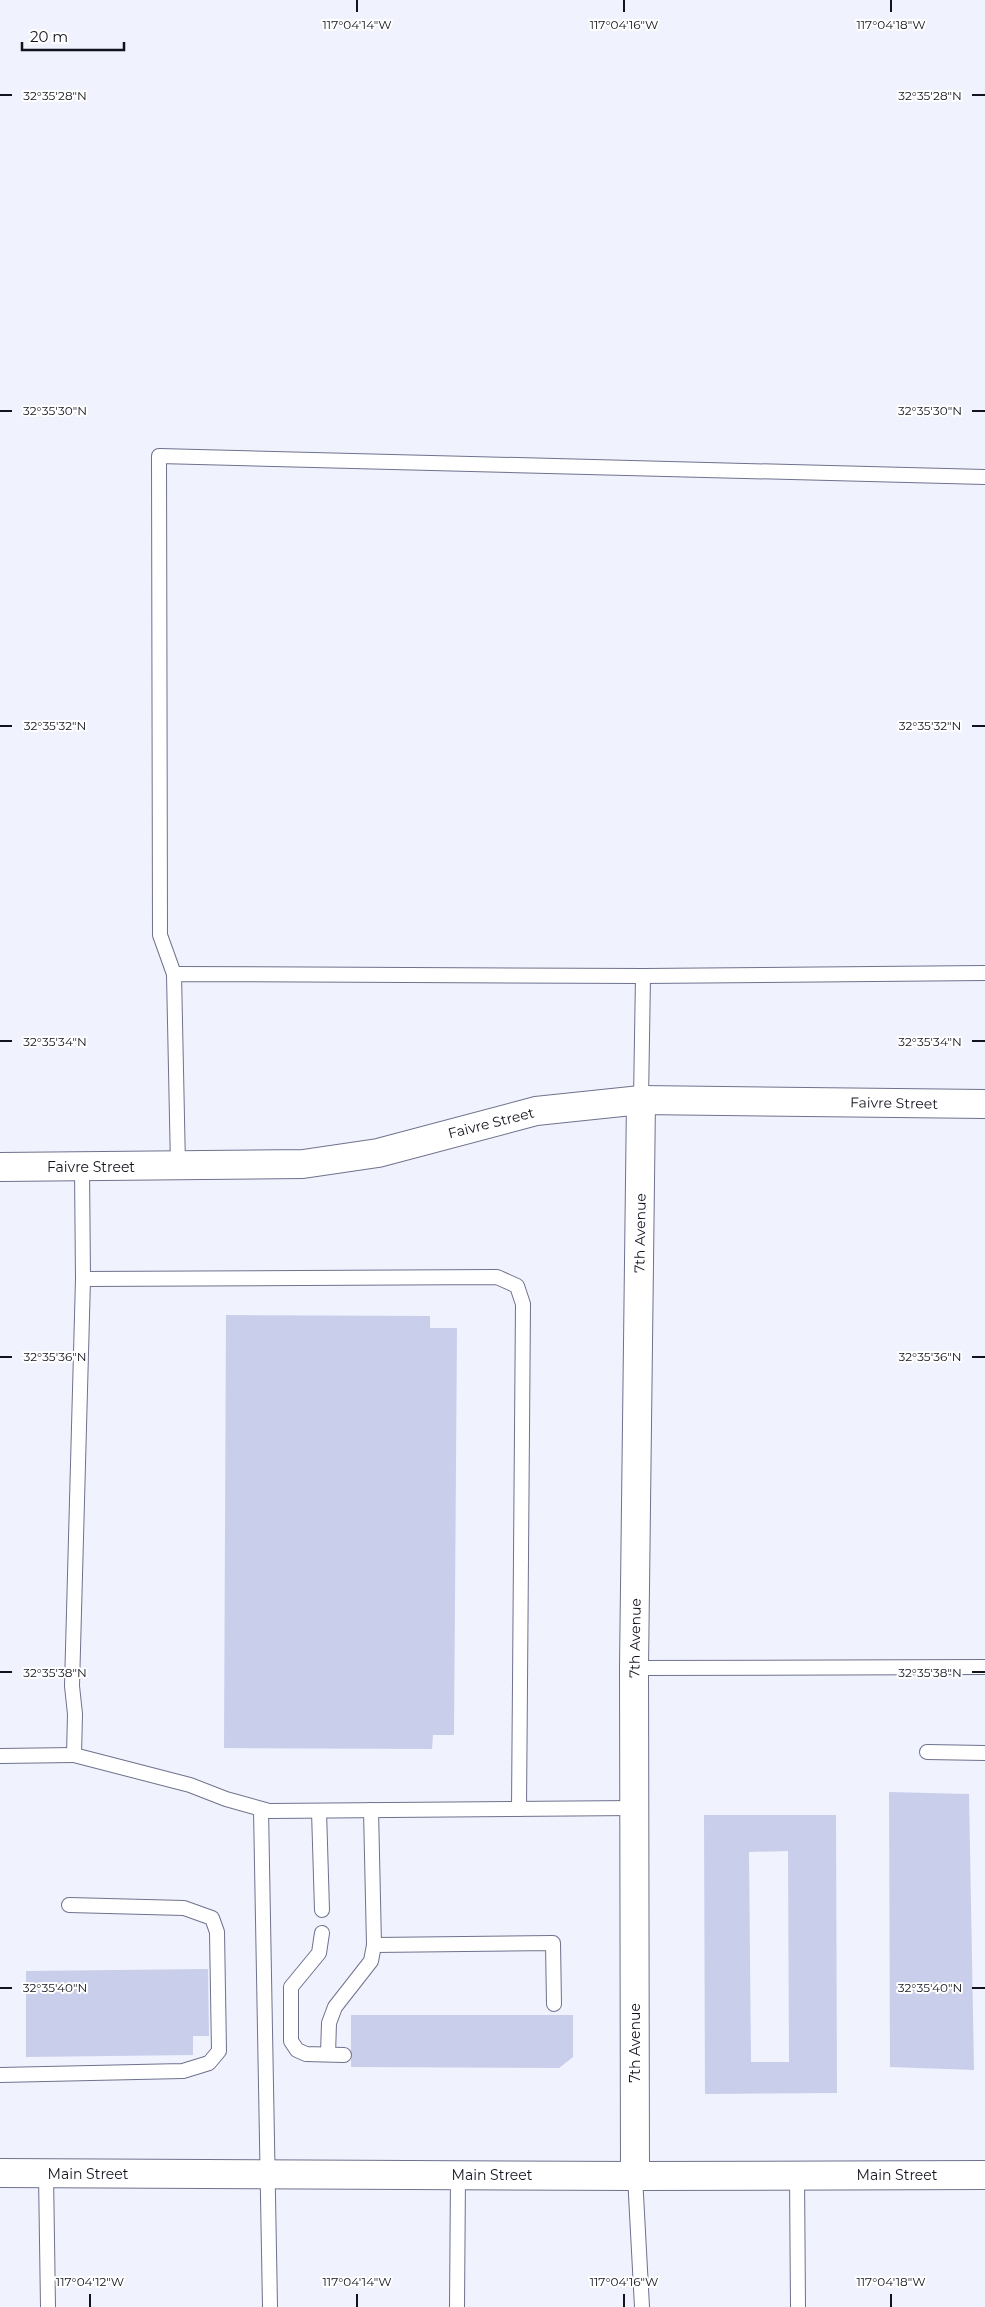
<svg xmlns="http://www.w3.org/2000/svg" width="985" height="2307" font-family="Montserrat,sans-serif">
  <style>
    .building { fill: #c9ceeb; fill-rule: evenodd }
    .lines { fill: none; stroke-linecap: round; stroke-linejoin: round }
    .lane-casing { stroke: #6e728c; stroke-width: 16 }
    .secondary-casing { stroke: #6e728c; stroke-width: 30 }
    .lane { stroke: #fff; stroke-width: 14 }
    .secondary { stroke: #fff; stroke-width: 28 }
    .ticks { fill: none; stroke: #12131d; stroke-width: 2 }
    .labels { text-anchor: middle; stroke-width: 4; stroke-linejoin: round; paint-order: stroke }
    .street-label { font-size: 14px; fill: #12131d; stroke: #fff }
    .ticks-label { font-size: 12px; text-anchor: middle; fill: #12131d; stroke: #fff; stroke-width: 4; stroke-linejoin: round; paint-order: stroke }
  </style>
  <rect width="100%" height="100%" fill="#f0f2fe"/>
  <!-- building -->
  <g class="building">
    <polygon points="226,1315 430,1316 430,1328 457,1328 454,1735 433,1735 432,1749 224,1748"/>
    <polygon points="889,1792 969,1794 974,2070 890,2067"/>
    <path d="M704,1815h132l1,278 -132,1zM788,1851l1,211h-38l-2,-210z"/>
    <polygon points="208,1969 209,2036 193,2036 193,2055 26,2057 26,1971"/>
    <polygon points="351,2015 573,2015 573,2057 559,2068 351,2067"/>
  </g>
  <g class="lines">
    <!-- lane casing -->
    <g class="lane-casing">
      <g id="lane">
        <polyline points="174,974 160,935 159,456 985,477"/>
        <polyline points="643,976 985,973"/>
        <polyline points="178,1166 174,974 643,976 641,1100"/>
        <polyline points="82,1168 83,1279 72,1686 75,1714 74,1755 190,1785 226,1799 269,1811 635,1808"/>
        <polyline points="83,1279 497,1277 517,1286 523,1304 519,1809"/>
        <polyline points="634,1668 985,1667"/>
        <polyline points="927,1752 985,1753"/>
        <polyline points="0,1756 74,1755"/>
        <polyline points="261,1809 270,2307"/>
        <polyline points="371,1810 374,1945 553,1943 554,2004"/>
        <polyline points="319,1811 322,1910"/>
        <polyline points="322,1933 319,1953 291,1987 291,2041 297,2050 306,2054 344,2055"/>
        <polyline points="328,2054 329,2023 335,2007 371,1961 374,1945"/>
        <polyline points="0,2075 183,2071 209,2063 219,2051 217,1932 212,1918 184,1908 69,1905"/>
        <polyline points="46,2174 48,2307"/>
        <polyline points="797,2175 798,2307"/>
        <polyline points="635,2176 642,2307"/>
        <polyline points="457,2307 458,2175"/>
      </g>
    </g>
    <!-- secondary casing -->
    <g class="secondary-casing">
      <g id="secondary">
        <polyline points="0,1167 303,1164 378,1153 536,1111 641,1100 985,1104"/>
        <polyline points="0,2173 635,2176 985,2175"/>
        <polyline points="635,2176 634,1668 641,1100"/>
      </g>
    </g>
    <!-- lane -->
    <use href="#lane" class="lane"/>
    <!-- secondary -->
    <use href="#secondary" class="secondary"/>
  </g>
  <!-- ticks -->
  <path class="ticks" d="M357,0v12M624,0v12M891,0v12M0,95h12M972,95h13M0,411h12M972,411h13M0,726h12M972,726h13M0,1041h12M972,1041h13M0,1357h12M972,1357h13M0,1672h12M972,1672h13M0,1988h12M972,1988h13M90,2294v13M357,2294v13M624,2294v13M891,2294v13"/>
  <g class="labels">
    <!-- street labels -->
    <g class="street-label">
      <text transform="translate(894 1103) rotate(1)" y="5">Faivre Street</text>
      <text transform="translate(491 1123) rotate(-14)" y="5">Faivre Street</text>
      <text x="91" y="1172">Faivre Street</text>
      <text transform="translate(640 1233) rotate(-89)" y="5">7th Avenue</text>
      <text transform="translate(635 1638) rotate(-89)" y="5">7th Avenue</text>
      <text transform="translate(635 2043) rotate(-90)" y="5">7th Avenue</text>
      <text x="88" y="2179">Main Street</text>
      <text x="492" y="2180">Main Street</text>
      <text x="897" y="2180">Main Street</text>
    </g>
  </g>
  <g class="ticks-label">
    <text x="357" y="29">117°04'14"W</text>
    <text x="624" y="29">117°04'16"W</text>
    <text x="891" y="29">117°04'18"W</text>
    <text x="930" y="100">32°35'28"N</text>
    <text x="55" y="100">32°35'28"N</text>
    <text x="930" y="415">32°35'30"N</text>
    <text x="55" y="415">32°35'30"N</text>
    <text x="55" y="730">32°35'32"N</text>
    <text x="930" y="730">32°35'32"N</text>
    <text x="930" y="1046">32°35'34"N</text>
    <text x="55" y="1046">32°35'34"N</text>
    <text x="930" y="1361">32°35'36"N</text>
    <text x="55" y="1361">32°35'36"N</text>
    <text x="930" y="1677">32°35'38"N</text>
    <text x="55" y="1677">32°35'38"N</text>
    <text x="930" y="1992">32°35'40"N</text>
    <text x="55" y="1992">32°35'40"N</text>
    <text x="90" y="2286">117°04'12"W</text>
    <text x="357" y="2286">117°04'14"W</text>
    <text x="624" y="2286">117°04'16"W</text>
    <text x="891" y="2286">117°04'18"W</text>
  </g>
  <!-- scale -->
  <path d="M22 42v8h102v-8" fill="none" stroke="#12131d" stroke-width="2.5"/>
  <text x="30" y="42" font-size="15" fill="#12131d" stroke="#ffffff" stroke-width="4" paint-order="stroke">20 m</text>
</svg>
